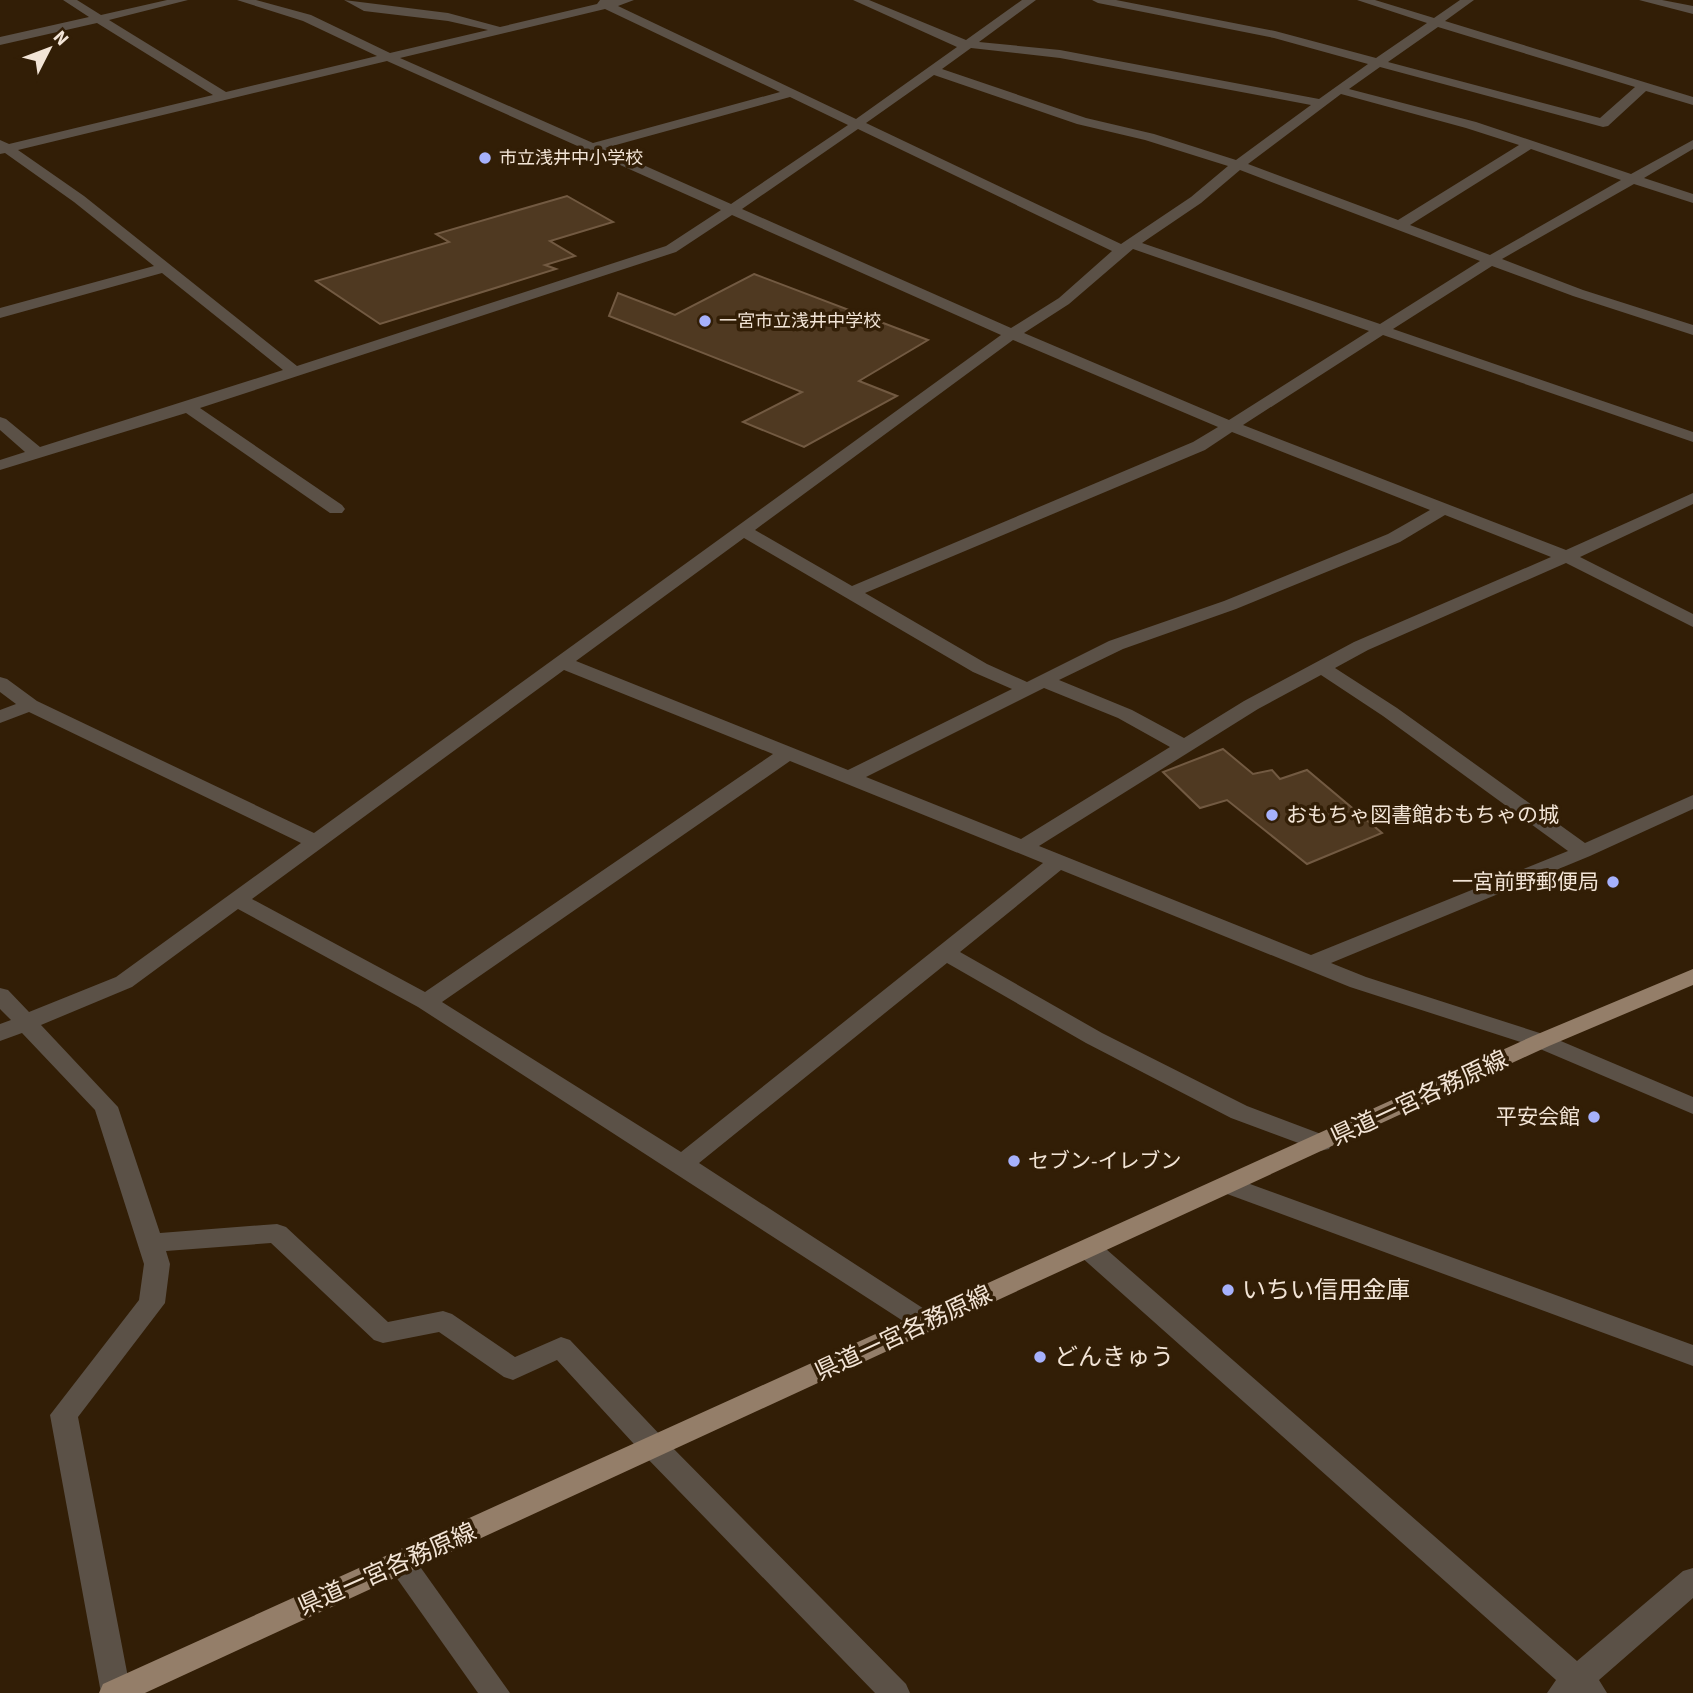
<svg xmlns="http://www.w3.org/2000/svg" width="1693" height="1693" font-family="'Source Sans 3','Noto Sans JP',sans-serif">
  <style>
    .building { fill: #4f3921; stroke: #725a42; stroke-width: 2 }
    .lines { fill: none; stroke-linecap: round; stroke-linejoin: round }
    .minor { fill: #5b5147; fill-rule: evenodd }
    .major { fill: #947e69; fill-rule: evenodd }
    .poi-dot { fill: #a6b1fc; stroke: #321e06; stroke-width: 2.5 }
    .labels { text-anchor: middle; stroke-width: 7; stroke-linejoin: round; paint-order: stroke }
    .far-poi-label { font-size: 18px; fill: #f2e4d6; stroke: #321e06; text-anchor: start }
    .poi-label { font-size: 21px; fill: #f2e4d6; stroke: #321e06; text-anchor: start }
    .near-street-label { font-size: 24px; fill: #f2e4d6; stroke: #321e06 }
    .near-poi-label { font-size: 24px; fill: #f2e4d6; stroke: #321e06; text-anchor: start }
  </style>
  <rect width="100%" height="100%" fill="#321e06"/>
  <!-- building -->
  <g class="building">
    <polygon points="567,196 613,222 550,241 575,256 545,265 556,269 380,324 316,281 449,242 436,234"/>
    <polygon points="754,274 928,340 859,381 897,396 804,447 743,422 802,392 609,316 618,293 675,315"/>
    <polygon points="1223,749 1253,774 1272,770 1280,779 1307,770 1382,833 1307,864 1227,800 1200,808 1163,772"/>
  </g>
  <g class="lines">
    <!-- minor -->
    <g class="minor">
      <path d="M63,0h14l24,15 66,-15h21l-79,20 117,72 151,-36 -74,-35 -66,-21h19l55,15 79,38 98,-23 -40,-9 -84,-10 -20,-11 104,13 52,14 97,-23 3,-4h34l-16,6 238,113 101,-72 -104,-47h16l97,40 56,-40h14l-57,42 81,8 259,49 49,-35 -94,-26 -176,-35 -6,-3h24l159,31 101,27 51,-35 -70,-23h18l59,18 26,-18h14l-29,21 248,76v8l-47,-14 -38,35 -5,1 -223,-60 -31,22 127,33 155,52 62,-34v9l-49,29 49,16v9l-59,-19 -132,75 81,31 110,35v10l-120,-39 -81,-30 -99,63 300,103v10l-310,-107 -140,90 323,125 127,-57v11l-113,53 113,57v13l-127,-64 -198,87 -33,18 62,40 188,135 108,-48v14l-103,47 -259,107 35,14 183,59 144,61v17l-160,-68 -183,-59 -289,-117 -101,82 142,81 145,73 82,31 3,6 -3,6 -9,2 -89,-33 -145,-75 -139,-80 -248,200 236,153 4,7 -4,7 -9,3 -9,-3 -499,-323 -180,-98 -106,78 -91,38 77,82 42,126 117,-9 9,3 102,95 55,-11 9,3 63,43 46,-20 9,3 94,99 242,245 4,9h-35l-231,-238 -87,-95 -44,20 -9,-3 -65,-45 -56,11 -9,-3 -103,-97 -105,8 4,13 -5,39 -87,114 53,276h-30l-51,-278 89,-115 5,-36 -49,-154 -73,-77 -22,8v-17l11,-4 -11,-11v-21l8,2 21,22 87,-35 185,-134 -272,-131 -29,11v-13l16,-6 -16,-12v-15l7,2 30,22 277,132 687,-498 -269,-120 -56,37 -476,156 142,97 3,4 -3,4h-12l-144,-100 -186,57v-10l25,-8 -25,-22v-13l6,2 34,28 243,-77 -121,-97 -162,45v-10l154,-42 -80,-64 -69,-49 -5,1v-14l9,4 204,-49 -116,-72 -97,22v-8l89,-20zM605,9l175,83 -187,51 -193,-85zM1438,27l197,60 -35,31 -212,-56zM971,48l89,10 251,47 -75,55 -82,-26 -68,-16 -144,-49zM387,61l334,149 -55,36 -369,120 -213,-170 -66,-46zM934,75l143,49 68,16 83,26 -37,31 -70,47 -255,-121zM1341,94l125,34 53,17 -121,75 -150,-56zM790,97l58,28 -117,79 -126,-56zM858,129l254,122 -53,47 -48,30 -269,-119zM1531,149l90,31 -131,75 -80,-30zM1240,170l240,91 -100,63 -238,-81 59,-40zM1133,249l236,82 -140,89 -205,-87 45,-29zM1013,340l205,87 -25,15 -341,144 -97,-56zM1232,432l198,78 -42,24 -164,67 -115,40 -82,41 -40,-18 -122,-71 340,-143zM1445,515l106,42 -197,85 -110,59 -60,37 -52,-28 -73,-30 64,-31 113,-40 164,-67zM744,538l229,134 39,17 -164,81 -272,-109zM564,670l209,84 -348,238 -173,-93zM1321,675l62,41 185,135 -257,104 -272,-109 219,-137zM1044,688l74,30 52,29 -149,92 -155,-62zM790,761l253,102 -362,289 -239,-150z"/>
      <polygon points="1639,0 1662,0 1693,6 1693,14"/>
      <polygon points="1228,1176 1693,1345 1693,1366 1219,1191 1216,1185 1219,1179"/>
      <polygon points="1089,1240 1098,1242 1577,1661 1683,1571 1693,1568 1693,1598 1599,1680 1607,1693 1547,1693 1556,1680 1080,1256 1076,1249 1080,1242"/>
      <polygon points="401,1550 411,1554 510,1693 478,1693 391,1570 387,1562 391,1554"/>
    </g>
    <!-- major -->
    <polygon class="major" points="1693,969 1693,985 1549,1046 145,1693 99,1693 103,1684 1533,1036"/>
  </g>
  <!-- markers -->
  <g class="poi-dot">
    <circle cx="485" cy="158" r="7"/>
    <circle cx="705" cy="321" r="7"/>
    <circle cx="1272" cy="815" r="7"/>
    <circle cx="1613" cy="882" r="7"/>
    <circle cx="1594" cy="1117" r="7"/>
    <circle cx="1014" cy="1161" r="7"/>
    <circle cx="1228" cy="1290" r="7"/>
    <circle cx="1040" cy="1357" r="7"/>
  </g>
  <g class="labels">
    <!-- far-poi labels -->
    <g class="far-poi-label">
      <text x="499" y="164">市立浅井中小学校</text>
      <text x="719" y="327">一宮市立浅井中学校</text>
    </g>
    <!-- poi labels -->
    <g class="poi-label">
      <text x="1286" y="822">おもちゃ図書館おもちゃの城</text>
      <text x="1599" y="889" text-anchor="end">一宮前野郵便局</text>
      <text x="1580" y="1124" text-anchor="end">平安会館</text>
      <text x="1028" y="1168">セブン-イレブン</text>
    </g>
    <!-- near-street labels -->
    <g class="near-street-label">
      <text transform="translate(1419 1098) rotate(-25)" y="8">県道一宮各務原線</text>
      <text transform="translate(903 1333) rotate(-25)" y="8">県道一宮各務原線</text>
      <text transform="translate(387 1569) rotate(-24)" y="8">県道一宮各務原線</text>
    </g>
    <!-- near-poi labels -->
    <g class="near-poi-label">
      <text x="1242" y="1298">いちい信用金庫</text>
      <text x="1054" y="1365">どんきゅう</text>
    </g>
  </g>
  <!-- north arrow -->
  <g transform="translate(49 49) rotate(48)" stroke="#321e06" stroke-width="5" paint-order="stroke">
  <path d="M0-5L12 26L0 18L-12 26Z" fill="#f2e4d6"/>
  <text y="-10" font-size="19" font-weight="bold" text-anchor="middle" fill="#f2e4d6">N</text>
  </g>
</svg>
